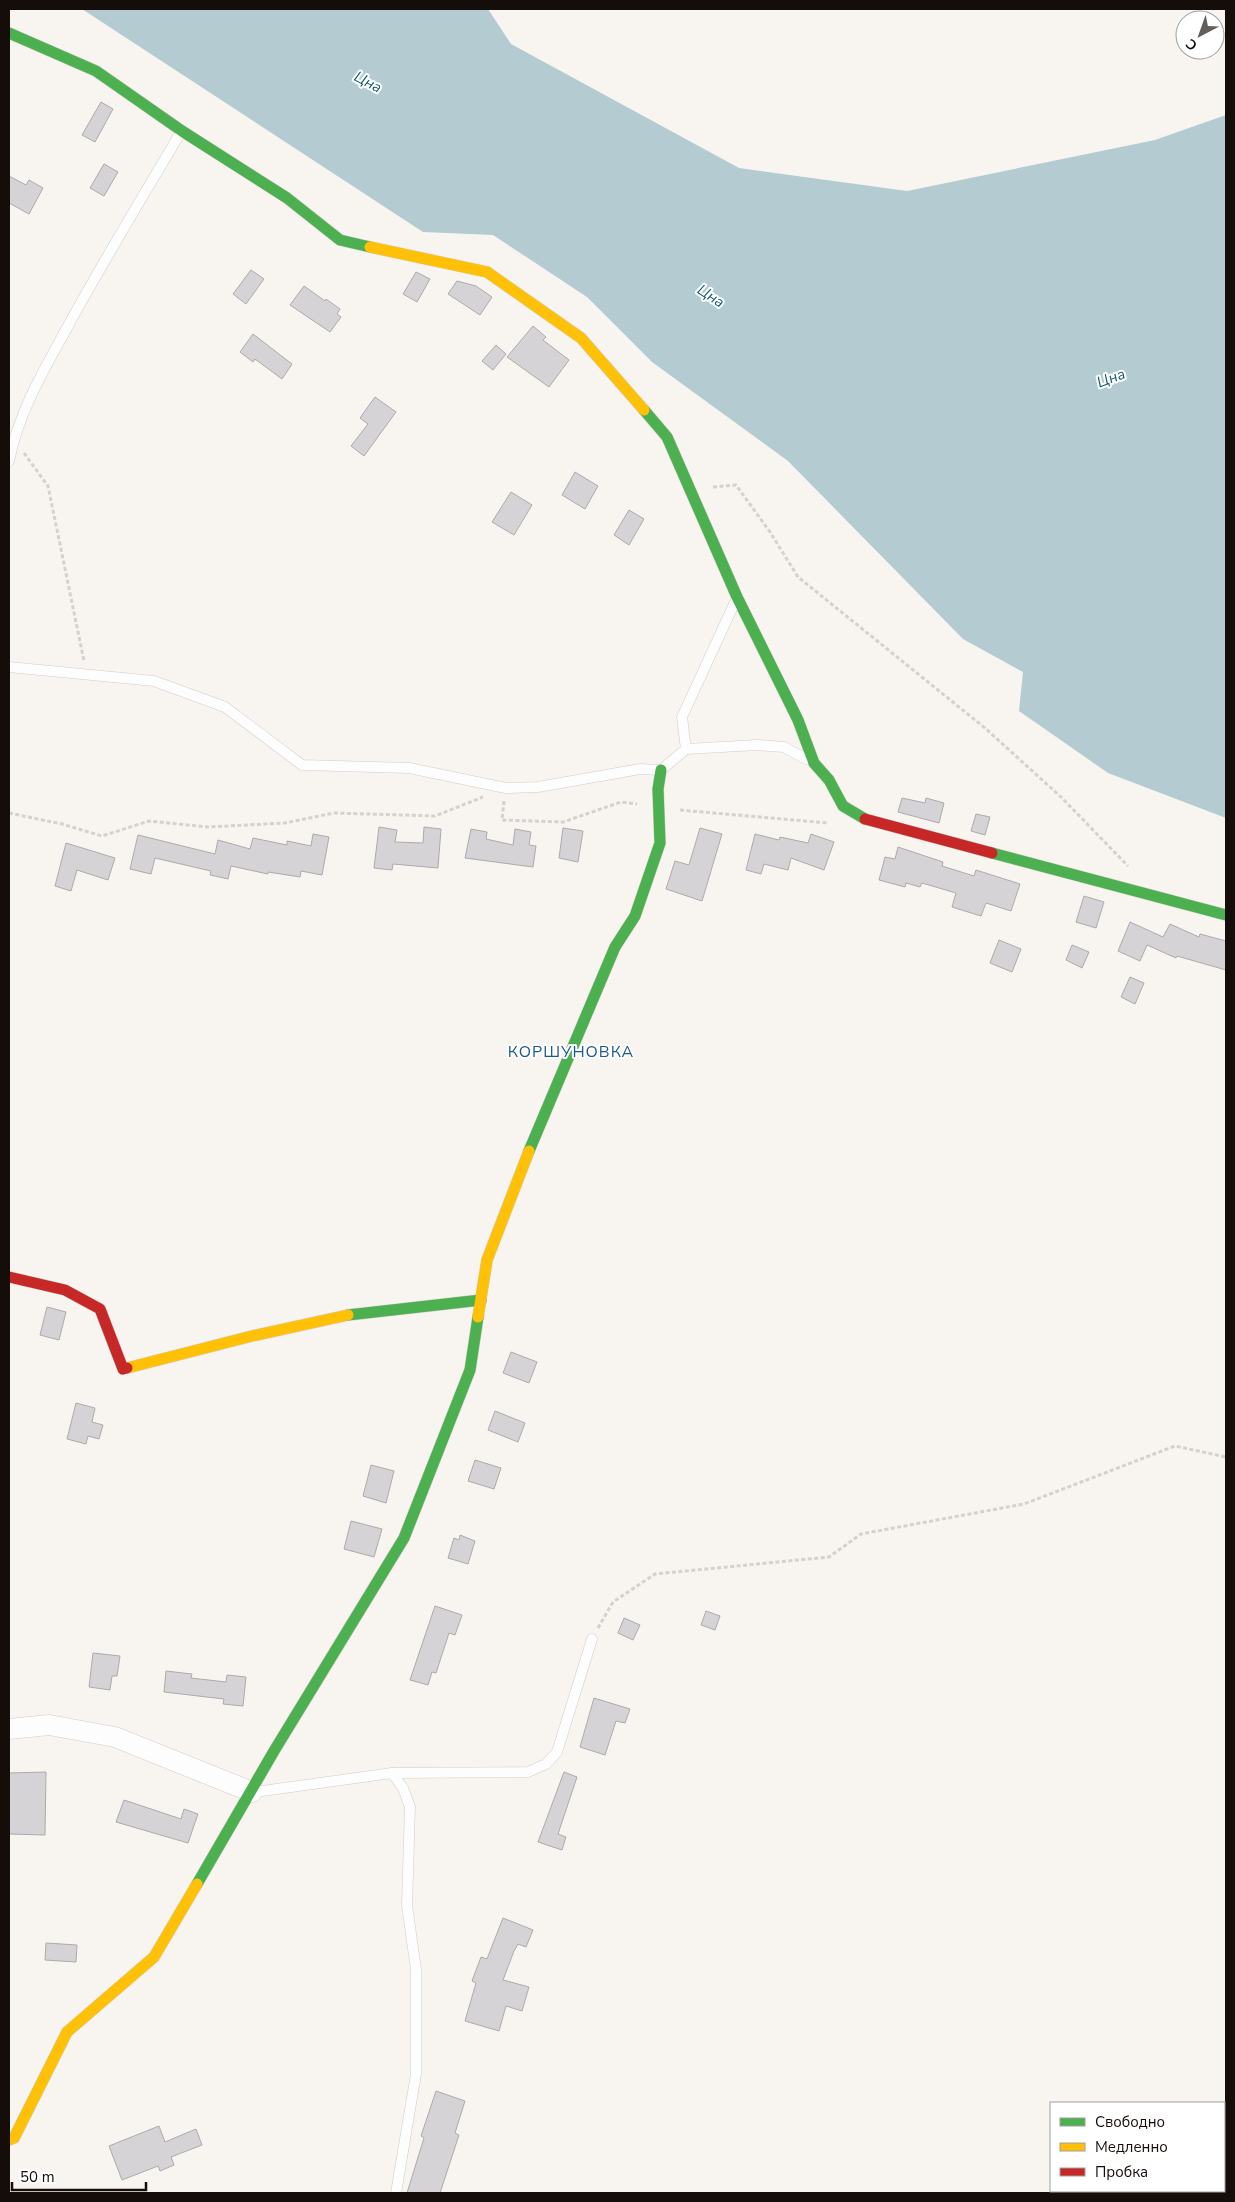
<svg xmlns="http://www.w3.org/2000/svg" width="1235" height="2202" font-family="'Nunito Sans',sans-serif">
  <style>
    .water { fill: #b3cbd1 }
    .building { fill: #d6d3d6; stroke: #adaaac }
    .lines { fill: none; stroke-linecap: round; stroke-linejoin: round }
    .lane-casing { stroke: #d3ccc8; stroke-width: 11 }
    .street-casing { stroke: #d3ccc8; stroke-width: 21 }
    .fast-casing { stroke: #d3ccc8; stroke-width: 12 }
    .slow-casing { stroke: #d3ccc8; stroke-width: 12 }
    .jam-casing { stroke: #d3ccc8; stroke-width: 12 }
    .path { stroke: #d3d1d1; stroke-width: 3; stroke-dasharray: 4 2.5; stroke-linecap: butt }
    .lane { stroke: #fefdfd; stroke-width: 10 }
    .street { stroke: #fefdfd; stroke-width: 20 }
    .fast { stroke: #4caf50; stroke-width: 11 }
    .slow { stroke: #ffc107; stroke-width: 11 }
    .jam { stroke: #c62828; stroke-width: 11 }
    .labels { text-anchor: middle; stroke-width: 4; stroke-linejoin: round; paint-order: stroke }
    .water-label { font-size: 15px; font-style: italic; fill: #165c6c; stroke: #fff }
    .quarter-label { font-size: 16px; letter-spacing: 1px; fill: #1c5a8a; stroke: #fff }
  </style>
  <rect width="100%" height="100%" fill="#f8f4f0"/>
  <!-- water -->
  <polygon class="water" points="82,9 488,9 511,44 739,168 907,191 1155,140 1226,115 1226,818 1108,773 1019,711 1023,672 963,639 788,461 652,362 587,297 493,235 423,232"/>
  <!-- building -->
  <g class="building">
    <polygon points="101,102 113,109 95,142 82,135"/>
    <polygon points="104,164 118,172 104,196 90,188"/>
    <polygon points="9,176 26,185 29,180 43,188 29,214 9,203"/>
    <polygon points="251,270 264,279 246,304 233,294"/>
    <polygon points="416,272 430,279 417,302 403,294"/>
    <polygon points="457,281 476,286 492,297 480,315 448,294"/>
    <polygon points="304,286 325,301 326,299 340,309 337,314 341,317 330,332 290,305"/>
    <polygon points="533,326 546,337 543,340 569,360 549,387 507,357"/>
    <polygon points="253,334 292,364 282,379 255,359 253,362 240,352"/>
    <polygon points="496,345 506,354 493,370 482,361"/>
    <polygon points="375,397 396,412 364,456 351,446 368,424 360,418"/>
    <polygon points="575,472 598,486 585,509 562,495"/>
    <polygon points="511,492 532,505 514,535 492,522"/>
    <polygon points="629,510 644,519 629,545 614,535"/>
    <polygon points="902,798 925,803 926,798 944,803 939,823 898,812"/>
    <polygon points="976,814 990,817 985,835 971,831"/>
    <polygon points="379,827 397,830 395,842 423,843 424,827 441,829 438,868 393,864 392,870 374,868"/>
    <polygon points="563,828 583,831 578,862 559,858"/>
    <polygon points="700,828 722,834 702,901 666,889 675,861 689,865"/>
    <polygon points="471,829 487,832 486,839 513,845 515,829 531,832 529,845 536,846 533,867 465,858"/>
    <polygon points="313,834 329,837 322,875 301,871 300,877 268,872 268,874 231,866 228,879 210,875 211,871 155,858 151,874 130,869 138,835 215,854 218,840 250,849 253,838 287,845 287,841 311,846"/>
    <polygon points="755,834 779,840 780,837 808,843 811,834 834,842 824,870 791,858 788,870 764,864 761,874 746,870"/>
    <polygon points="66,843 115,858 108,880 77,870 71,891 55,886"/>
    <polygon points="898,847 943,862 942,866 974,876 976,870 1020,884 1011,911 986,903 981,916 952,907 956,893 922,883 920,887 906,883 905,887 879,880 885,857 895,859"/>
    <polygon points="1084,896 1104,902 1096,928 1076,922"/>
    <polygon points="1130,922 1163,937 1170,924 1199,937 1200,934 1226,941 1226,970 1177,956 1176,958 1147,945 1140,961 1118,951"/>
    <polygon points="999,940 1021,949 1012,972 990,963"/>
    <polygon points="1072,945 1089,952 1082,968 1066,960"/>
    <polygon points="1130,977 1144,983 1135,1004 1121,997"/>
    <polygon points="47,1307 66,1312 59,1340 40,1335"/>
    <polygon points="511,1352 537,1362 529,1383 503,1373"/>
    <polygon points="76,1403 95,1408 92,1422 103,1425 99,1439 88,1436 86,1444 67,1439"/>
    <polygon points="495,1411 525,1423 518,1442 488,1430"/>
    <polygon points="475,1460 501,1468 494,1489 468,1481"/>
    <polygon points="371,1465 394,1471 386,1503 363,1496"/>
    <polygon points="351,1521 382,1529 374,1557 344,1549"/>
    <polygon points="460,1535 475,1541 468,1564 448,1558 454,1538 459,1540"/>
    <polygon points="435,1606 462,1615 455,1635 449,1633 436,1673 432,1672 428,1685 410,1680"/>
    <polygon points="706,1611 720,1616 715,1630 701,1625"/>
    <polygon points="624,1618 640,1625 633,1640 618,1633"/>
    <polygon points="93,1653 120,1656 117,1676 112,1676 110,1690 89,1687"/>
    <polygon points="166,1671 192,1674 191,1678 226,1682 227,1675 246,1677 243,1706 223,1704 224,1699 164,1692"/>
    <polygon points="594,1698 630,1709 625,1723 616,1721 605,1755 580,1747"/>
    <polygon points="46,1772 45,1835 9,1834 9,1773"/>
    <polygon points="564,1772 577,1777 558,1834 566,1837 562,1850 538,1842"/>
    <polygon points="124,1800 181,1819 184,1809 198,1814 188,1843 116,1822"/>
    <polygon points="503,1918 533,1930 526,1947 518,1944 514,1951 503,1980 529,1987 522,2011 506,2006 499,2031 465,2021 476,1983 472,1981 481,1957 487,1959"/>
    <polygon points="46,1943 77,1945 76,1962 45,1960"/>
    <polygon points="436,2091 465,2101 455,2133 459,2135 440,2193 407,2193 424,2138 421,2136"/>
    <polygon points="159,2126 165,2142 196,2129 202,2145 171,2157 174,2165 160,2171 158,2166 122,2180 109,2146"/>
  </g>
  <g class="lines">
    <!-- lane casing -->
    <g class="lane-casing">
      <g id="lane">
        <path d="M9,461c10,-50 35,-91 59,-135 36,-66 75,-130 113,-194"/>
        <polyline points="9,667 154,681 225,707 302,765 409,768 506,788 538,787 640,769 661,770 686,749 757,745 784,747 806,759"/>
        <polyline points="686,749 682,717 735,602"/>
        <polyline points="392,1773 403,1788 410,1807 407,1905 416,1970 416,2074 396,2193"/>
        <polyline points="255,1792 392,1773 528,1772 546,1764 557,1752 592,1639"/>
      </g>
    </g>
    <!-- street casing -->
    <g class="street-casing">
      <polyline id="street" points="9,1729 49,1725 115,1737 252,1792"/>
    </g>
    <!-- fast casing -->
    <g class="fast-casing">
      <g id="fast">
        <polyline points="9,33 96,71 182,131 287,198 340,240 370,247"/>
        <polyline points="644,410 667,437 737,597 798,720 814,763 829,780 843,806 865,819"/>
        <polyline points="992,853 1226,915"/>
        <polyline points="529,1151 615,947 635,916 660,843 658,789 661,770"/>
        <polyline points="348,1315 481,1300"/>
        <polyline points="197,1884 274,1751 404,1538 470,1370 478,1317"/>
      </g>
    </g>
    <!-- slow casing -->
    <g class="slow-casing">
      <g id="slow">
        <polyline points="370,247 487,272 581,338 644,410"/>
        <polyline points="478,1317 487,1260 529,1151"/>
        <polyline points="127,1368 252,1336 348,1315"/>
        <polyline points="9,2140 14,2138 67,2032 154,1957 197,1884"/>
      </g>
    </g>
    <!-- jam casing -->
    <g class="jam-casing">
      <g id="jam">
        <polyline points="865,819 992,853"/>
        <polyline points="9,1277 65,1290 100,1309 123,1369 127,1368"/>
      </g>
    </g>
    <!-- path -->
    <g class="path">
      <polyline points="24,453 48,486 84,661"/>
      <polyline points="713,487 736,485 770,532 798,577 985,728 1061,797 1128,866"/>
      <polyline points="504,801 502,820 563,822 621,802 637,804"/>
      <polyline points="680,810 828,823"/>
      <polyline points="9,813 62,824 102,836 149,821 208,827 285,823 334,813 435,816 483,797"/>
      <polyline points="598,1628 613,1602 655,1574 829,1557 861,1534 1024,1504 1175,1446 1226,1457"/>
    </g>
    <!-- lane -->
    <use href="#lane" class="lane"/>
    <!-- street -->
    <use href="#street" class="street"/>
    <!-- fast -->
    <use href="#fast" class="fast"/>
    <!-- slow -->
    <use href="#slow" class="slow"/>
    <!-- jam -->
    <use href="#jam" class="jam"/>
  </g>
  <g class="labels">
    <!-- water labels -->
    <g class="water-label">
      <text transform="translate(368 82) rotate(28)" y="5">Цна</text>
      <text transform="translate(711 296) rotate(33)" y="5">Цна</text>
      <text transform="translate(1111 378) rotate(-21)" y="5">Цна</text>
    </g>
    <!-- quarter labels -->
    <g class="quarter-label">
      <text x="571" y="1057">КОРШУНОВКА</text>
    </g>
  </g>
  <!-- border -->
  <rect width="1235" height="2202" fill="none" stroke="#150d09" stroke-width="20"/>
  <!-- legend -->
  <rect x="1050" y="2102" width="175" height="90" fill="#ffffff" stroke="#a19e9d"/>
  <rect x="1060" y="2118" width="25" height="8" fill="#4caf50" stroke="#a19e9d"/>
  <text x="1095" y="2127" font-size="15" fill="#150d09">Свободно</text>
  <rect x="1060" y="2143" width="25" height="8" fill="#ffc107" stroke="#a19e9d"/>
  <text x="1095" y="2152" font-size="15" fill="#150d09">Медленно</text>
  <rect x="1060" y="2168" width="25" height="8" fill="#c62828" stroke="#a19e9d"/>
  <text x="1095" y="2177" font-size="15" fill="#150d09">Пробка</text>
  <!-- north arrow -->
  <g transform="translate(1200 35) rotate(221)"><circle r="24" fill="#ffffff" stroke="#a19e9d"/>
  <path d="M0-4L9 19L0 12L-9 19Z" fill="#645e5a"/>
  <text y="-8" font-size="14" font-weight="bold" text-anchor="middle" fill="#150d09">С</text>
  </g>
  <!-- scale -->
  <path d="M12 2182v8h134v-8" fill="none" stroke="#150d09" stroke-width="2.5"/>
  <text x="20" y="2182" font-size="15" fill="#150d09" stroke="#ffffff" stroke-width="4" paint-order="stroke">50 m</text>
</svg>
